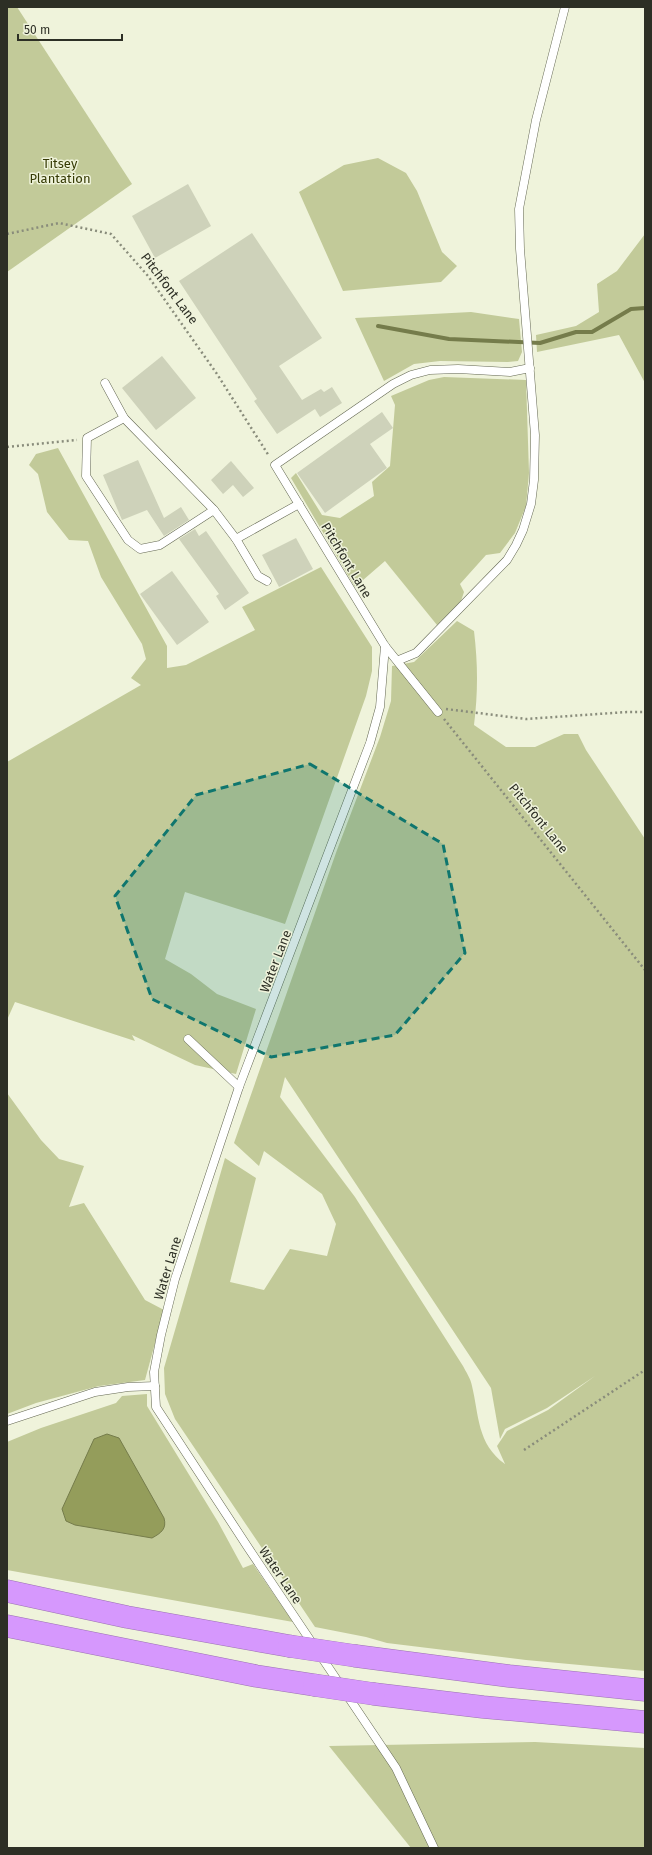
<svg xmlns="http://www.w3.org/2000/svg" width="652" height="1855" font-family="'Fira Sans',sans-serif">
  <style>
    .green { fill: #c2ca99; fill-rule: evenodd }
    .water { fill: #949d5b; stroke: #757c4b }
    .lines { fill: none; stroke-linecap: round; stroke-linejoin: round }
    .stream { stroke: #757c4b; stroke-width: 4 }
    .building { fill: #ced2ba }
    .lane-casing { stroke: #646853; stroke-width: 9 }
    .highway-casing { stroke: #9b73b1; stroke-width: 23 }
    .path { stroke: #898c7b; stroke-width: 2.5; stroke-dasharray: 2 3; stroke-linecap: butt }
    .lane { stroke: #fff; stroke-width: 8 }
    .highway { stroke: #d698fd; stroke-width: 22 }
    .highway-bridge-casing { stroke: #9b73b1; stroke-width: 23; stroke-linecap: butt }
    .highway-bridge { stroke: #d698fd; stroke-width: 22 }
    .marked { fill: #0f766e; fill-opacity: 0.2; stroke: #0f766e; stroke-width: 3; stroke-dasharray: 8 5; stroke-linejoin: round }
    .labels { text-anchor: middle; stroke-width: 3; stroke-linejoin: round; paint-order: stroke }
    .park-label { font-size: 13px; fill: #363b05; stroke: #eff3db }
    .street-label { font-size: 13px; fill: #2d2f25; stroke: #eff3db }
  </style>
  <rect width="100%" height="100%" fill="#eff3db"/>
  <!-- green -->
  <g class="green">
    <polygon points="7,7 17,7 132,184 7,272"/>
    <polygon points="378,158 406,173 417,191 442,252 457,266 441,282 343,291 299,192 344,165"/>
    <polygon points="645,234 645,383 619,335 537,352 536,335 576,326 599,312 597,284 617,271"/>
    <polygon points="471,312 519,319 522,352 518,361 508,362 440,361 414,364 384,381 355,318"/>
    <polygon points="444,377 526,380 529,473 526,506 515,533 500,553 486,555 460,584 464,592 461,601 437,625 385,561 355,587 291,478 296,473 322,515 340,518 374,496 372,482 390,466 395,405 391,396 429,380"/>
    <polygon points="58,448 167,646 167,668 186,665 255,630 242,607 321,567 372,647 372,671 366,696 285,924 185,892 165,959 191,974 217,994 256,1009 236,1074 195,1065 132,1035 135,1041 15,1002 7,1020 7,762 141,685 131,678 146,659 142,644 101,577 88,541 69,540 47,512 38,474 29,465 36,454"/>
    <path d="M457,621l17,10c4,34 4,61 0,94l32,22h29l29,-13h14l8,16 59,89v832l-119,-11 -139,-17 -21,-6 -51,-10 -140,-208 -10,-25 -1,-26 61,-210 31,20 -26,104 34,8 26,-41 37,7 9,-32 -14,-30 -58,-43 -5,15 -25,-23 103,-293 43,-113 11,-36 1,-35 22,-4zM285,1077l206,311 9,51 5,-10 42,-21 48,-32 -47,34 -41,21 -10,15 8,18c-28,-20 -26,-49 -33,-78 -1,-7 -6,-14 -9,-20l-108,-169 -75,-100z"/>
    <polygon points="7,1093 41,1140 59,1159 84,1166 69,1207 84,1203 145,1300 164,1310 145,1380 99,1386 36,1403 7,1414"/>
    <polygon points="147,1394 147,1406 218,1522 243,1568 253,1564 293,1622 7,1570 7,1442 41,1428 116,1403 122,1396"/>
    <polygon points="535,1742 645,1748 645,1848 411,1848 329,1746"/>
  </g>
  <!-- water -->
  <path class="water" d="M107,1434l12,4 45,80c3,11 -3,15 -12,20l-77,-13 -9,-4 -4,-12 32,-70z"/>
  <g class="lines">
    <!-- stream -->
    <polyline class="stream" points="378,326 449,339 540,343 576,332 592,332 631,309 645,308"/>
  </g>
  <!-- building -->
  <g class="building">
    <polygon points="188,184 211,226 155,258 132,216"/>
    <polygon points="252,233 322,338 279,366 302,400 321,389 324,392 332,387 342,403 320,417 315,409 277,434 254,401 257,399 179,281"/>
    <polygon points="162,356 196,398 156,430 122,388"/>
    <polygon points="382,412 393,428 370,444 387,468 325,513 297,473"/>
    <polygon points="138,460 164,518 181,507 189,520 164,536 147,510 122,520 103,475"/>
    <polygon points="231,461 254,488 243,497 233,485 223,494 211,480"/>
    <polygon points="195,529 199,536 206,531 249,593 225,610 216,596 219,594 179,539"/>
    <polygon points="296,538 313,569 279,587 262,555"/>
    <polygon points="172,571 209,622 177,645 140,594"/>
  </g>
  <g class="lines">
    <!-- lane casing -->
    <g class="lane-casing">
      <g id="lane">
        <polyline points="105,383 124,418 214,510 236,539 258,576 267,581"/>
        <polyline points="124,418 87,438 86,476 128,540 140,549 160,545 214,510"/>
        <polyline points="236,539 299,504"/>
        <polyline points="385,646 380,707 370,743 239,1087 175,1279 161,1335 154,1372 156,1407 249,1549 396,1768 434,1848"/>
        <polyline points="399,660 416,653 507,560 516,545 523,530 531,504 534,480 535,435 520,249 519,209 536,120 565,7"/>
        <polyline points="438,712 385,646 275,465 393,384 411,375 430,370 458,369 510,372 530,368"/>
        <polyline points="188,1039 239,1087"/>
        <polyline points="7,1421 95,1392 128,1387 155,1386"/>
      </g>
    </g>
    <!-- highway casing -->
    <g class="highway-casing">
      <g id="highway">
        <polyline points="7,1591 127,1617 289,1646"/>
        <polyline points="7,1626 256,1676 314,1685"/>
        <polyline points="356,1656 509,1676 645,1690"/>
        <polyline points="374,1694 483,1707 645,1722"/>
      </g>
    </g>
    <!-- path -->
    <g class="path">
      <polyline points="7,234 59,223 111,234 148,276 217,374 269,456"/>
      <polyline points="7,447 77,440"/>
      <polyline points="446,709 526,719 627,712 645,712"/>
      <polyline points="444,719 645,970"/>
      <polyline points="524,1450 645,1370"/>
    </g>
    <!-- lane -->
    <use href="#lane" class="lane"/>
    <!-- highway -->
    <use href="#highway" class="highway"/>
    <!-- highway-bridge casing -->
    <g class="highway-bridge-casing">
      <g id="highway-bridge">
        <polyline points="289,1646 356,1656"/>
        <polyline points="314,1685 374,1694"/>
      </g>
    </g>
    <!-- highway-bridge -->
    <use href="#highway-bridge" class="highway-bridge"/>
  </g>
  <!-- marked area -->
  <path class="marked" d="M310,764l133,80 22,109 -70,82 -124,22 -119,-58 -37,-103 81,-101z"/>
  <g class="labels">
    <!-- park labels -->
    <g class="park-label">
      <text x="60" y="168">Titsey<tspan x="60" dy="15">Plantation</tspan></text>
    </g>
    <!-- street labels -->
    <g class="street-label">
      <text transform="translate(170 288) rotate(53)" y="5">Pitchfont Lane</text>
      <text transform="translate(347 560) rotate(59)" y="5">Pitchfont Lane</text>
      <text transform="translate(539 818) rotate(51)" y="5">Pitchfont Lane</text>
      <text transform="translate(275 961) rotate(-69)" y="5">Water Lane</text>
      <text transform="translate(167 1268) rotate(-73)" y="5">Water Lane</text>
      <text transform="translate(281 1575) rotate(56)" y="5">Water Lane</text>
    </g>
  </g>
  <!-- border -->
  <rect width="652" height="1855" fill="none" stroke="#2d2f25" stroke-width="16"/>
  <!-- scale -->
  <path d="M18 34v6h104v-6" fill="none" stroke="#2d2f25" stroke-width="2"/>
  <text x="24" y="34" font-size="12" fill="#2d2f25" stroke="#eff3db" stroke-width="3" paint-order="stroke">50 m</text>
</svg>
